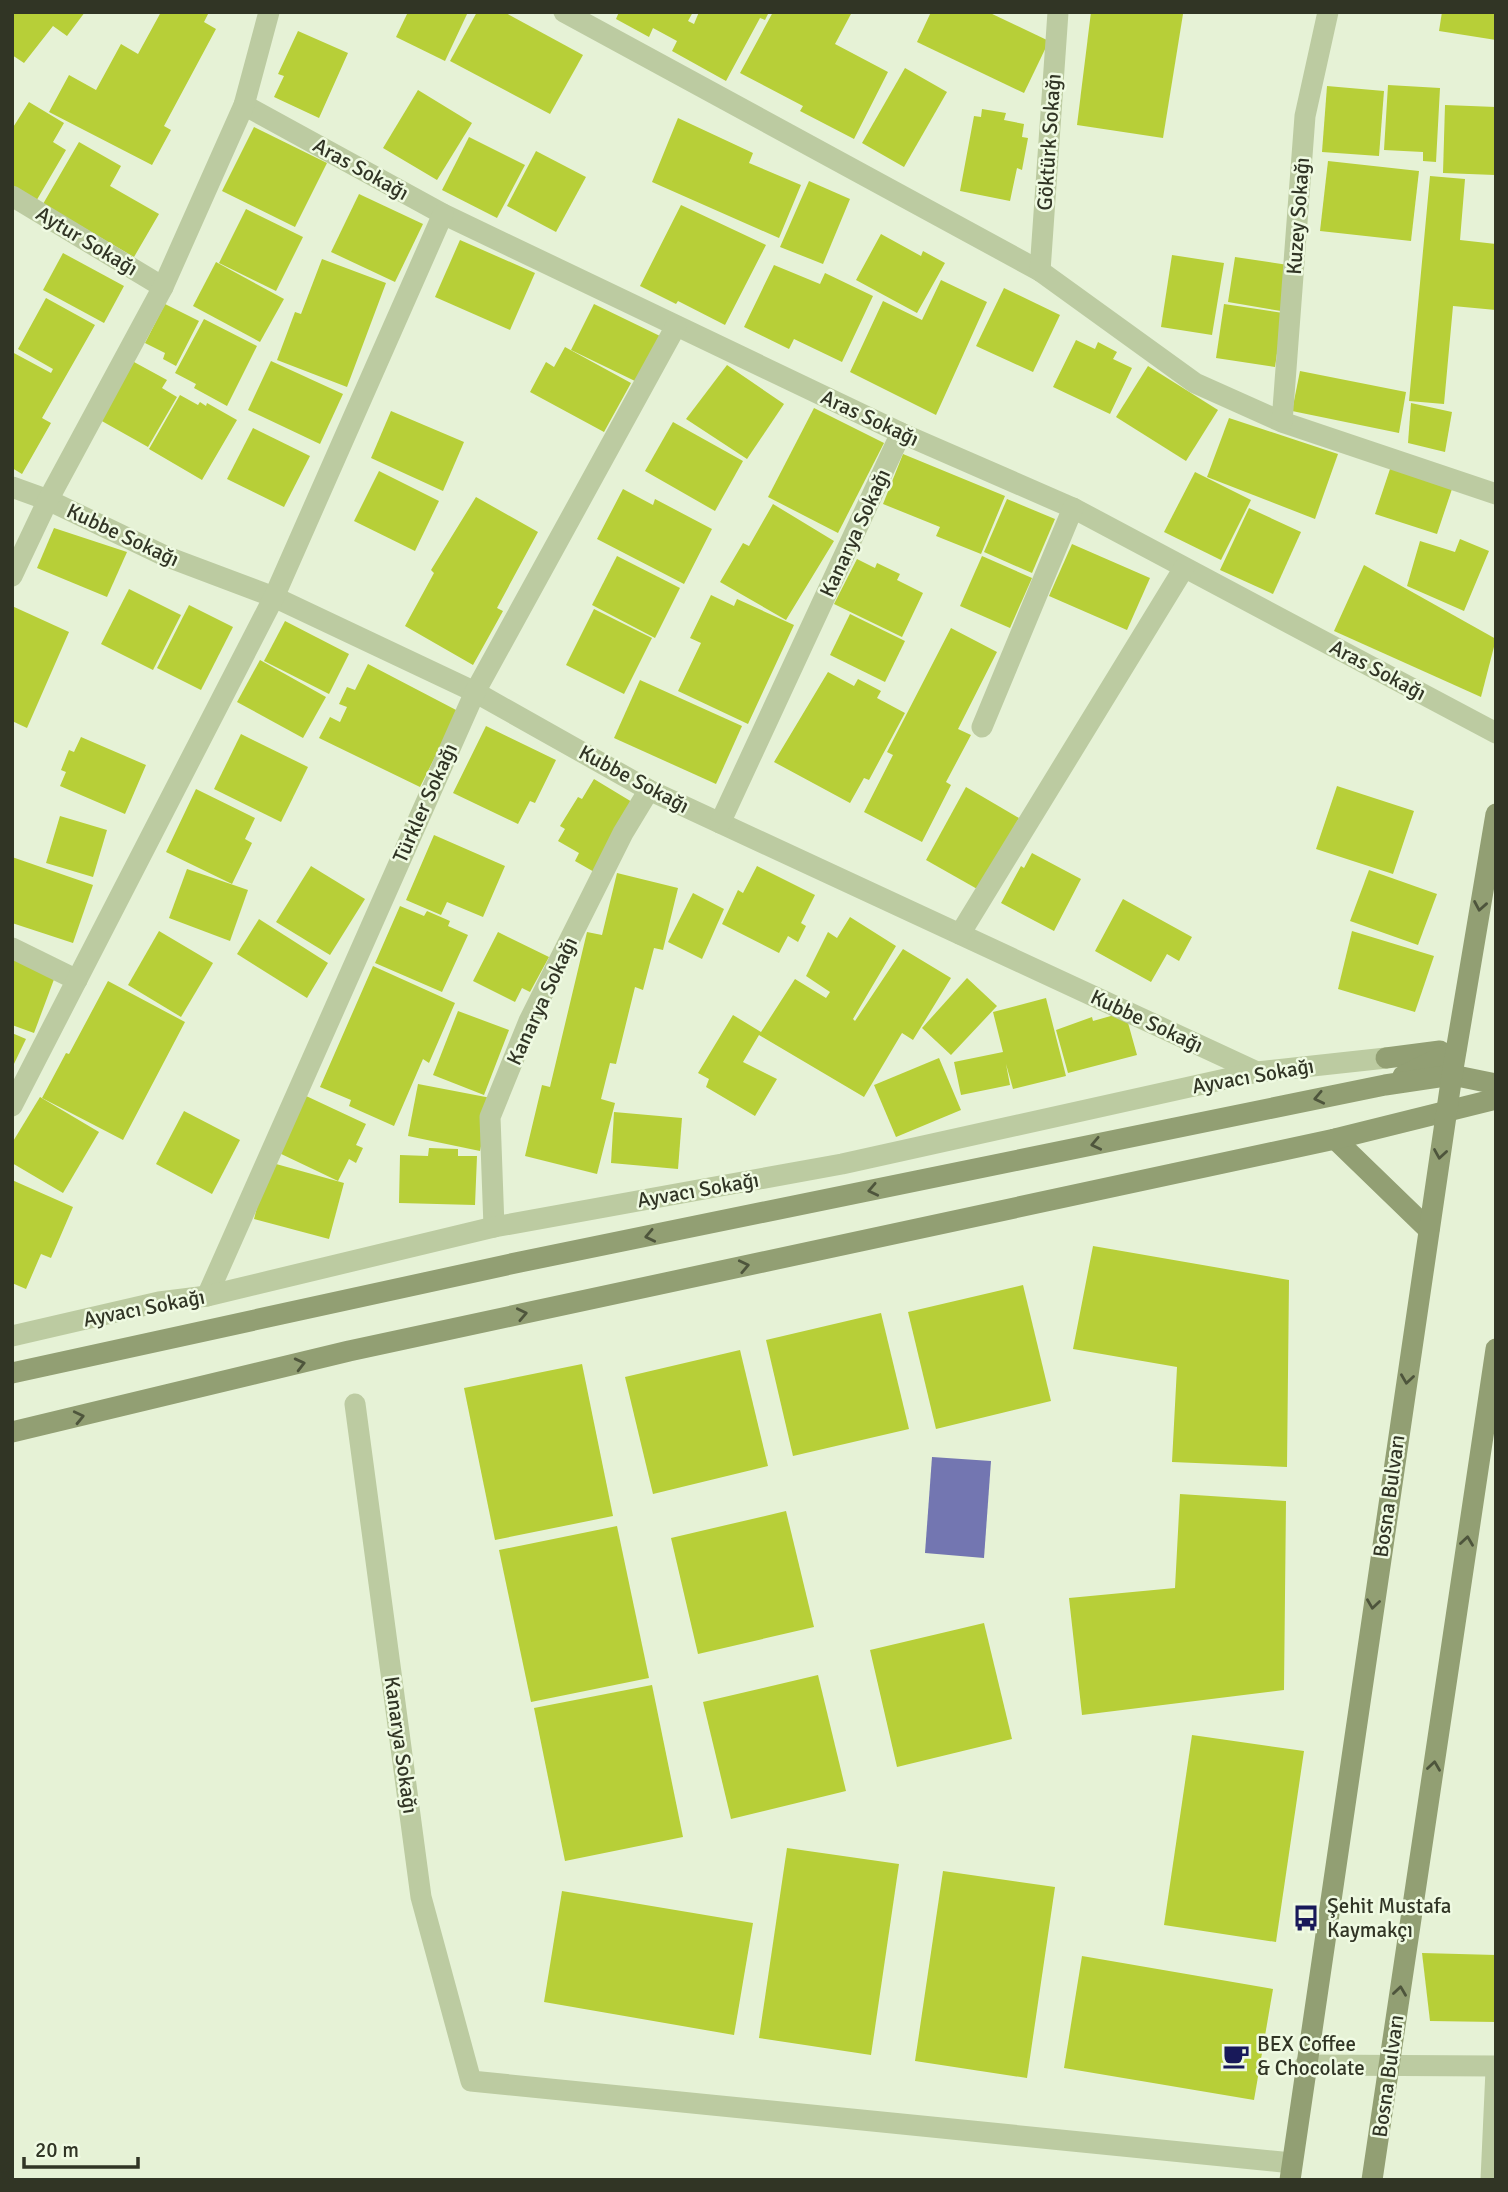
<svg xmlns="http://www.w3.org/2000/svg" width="1508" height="2192" font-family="Signika,sans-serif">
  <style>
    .water { fill: #7376b1 }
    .building { fill: #b7cf38 }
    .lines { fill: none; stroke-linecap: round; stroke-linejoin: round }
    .street { stroke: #bccba1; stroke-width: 21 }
    .secondary { stroke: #929f73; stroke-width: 21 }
    .oneway { stroke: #4e553c }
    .labels { text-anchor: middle; stroke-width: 5; stroke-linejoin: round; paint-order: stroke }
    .street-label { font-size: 21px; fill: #313525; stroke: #effae2 }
    .poi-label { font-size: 21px; fill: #313525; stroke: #effae2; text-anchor: start }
  </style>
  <rect width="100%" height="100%" fill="#e6f2d6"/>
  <!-- water -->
  <polygon class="water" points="932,1457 991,1461 984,1558 925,1553"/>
  <!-- building -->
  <g class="building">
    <polygon points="12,12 85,12 67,36 53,26 24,63 12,55"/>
    <polygon points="161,12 209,12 204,22 216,29 164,126 171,130 152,165 49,112 69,75 96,90 121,44 138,54"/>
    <polygon points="408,12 468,12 445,61 396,37"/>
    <polygon points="477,12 504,12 583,55 550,114 450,61"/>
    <polygon points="619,12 693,12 688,21 694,24 699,12 769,12 765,20 760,18 726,81 672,51 677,41 653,28 649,37 616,19"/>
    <polygon points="773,12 852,12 835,44 888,72 854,139 800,111 803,106 740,73"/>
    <polygon points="931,12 988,12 1049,41 1024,93 917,42"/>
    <polygon points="1091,12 1183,14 1163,138 1077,125"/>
    <polygon points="1442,12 1496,12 1496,40 1439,31"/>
    <polygon points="298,31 348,53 319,118 274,97 284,76 278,74"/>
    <polygon points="905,68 947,92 904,167 862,143"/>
    <polygon points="1388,85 1440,88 1436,162 1423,161 1423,152 1384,150"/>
    <polygon points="1327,86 1384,91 1379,156 1322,152"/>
    <polygon points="418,90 472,123 437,180 383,148"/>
    <polygon points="29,102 64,123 53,142 66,150 35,203 12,189 12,129"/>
    <polygon points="1445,105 1496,107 1495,175 1443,173"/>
    <polygon points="982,109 1006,113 1004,120 1024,124 1022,137 1028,138 1022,170 1017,168 1010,201 960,191 974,116 981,117"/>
    <polygon points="678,118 753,153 749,163 801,185 779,238 652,182"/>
    <polygon points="254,127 327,163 295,227 222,191"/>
    <polygon points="469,137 525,165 497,218 442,190"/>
    <polygon points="79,142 121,166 110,186 159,214 134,257 43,204"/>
    <polygon points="536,151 586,177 556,232 507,206"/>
    <polygon points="1328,161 1419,171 1411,241 1320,231"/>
    <polygon points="1430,176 1465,179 1460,240 1496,244 1496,310 1453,306 1444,404 1409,401"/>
    <polygon points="809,181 850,199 823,264 780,247"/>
    <polygon points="359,194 423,224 395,282 331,252"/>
    <polygon points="681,205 766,245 725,325 678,301 676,304 640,286"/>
    <polygon points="246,209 303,237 276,291 219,263"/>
    <polygon points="881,234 921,256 923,251 945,263 917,313 856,280"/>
    <polygon points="460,240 535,273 510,330 435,297"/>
    <polygon points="63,253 124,286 104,323 43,290"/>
    <polygon points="1172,255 1224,263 1212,335 1161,327"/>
    <polygon points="1235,257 1288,265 1281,311 1228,302"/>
    <polygon points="322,259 386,283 347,387 277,360 295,312 301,314"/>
    <polygon points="216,262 284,299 260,342 193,306"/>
    <polygon points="774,265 820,284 825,273 873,296 842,362 794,339 789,349 744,327"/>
    <polygon points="941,280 987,302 936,415 850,372 883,301 922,320"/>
    <polygon points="1004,288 1060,315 1033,372 976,346"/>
    <polygon points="46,298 95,325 42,418 51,423 22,474 12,468 12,352 51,373 53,369 18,349"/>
    <polygon points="165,304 199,321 176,366 163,359 165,353 145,343"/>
    <polygon points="594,304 660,336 637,382 571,350"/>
    <polygon points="1224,304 1283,313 1275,367 1216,358"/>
    <polygon points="204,319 257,346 227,406 194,388 196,384 175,373"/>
    <polygon points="1076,340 1095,349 1098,342 1117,352 1113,359 1132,368 1110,414 1053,387"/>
    <polygon points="565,347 631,383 604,432 530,392 546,362 554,367"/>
    <polygon points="271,361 343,394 320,444 248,410"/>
    <polygon points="134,362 167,380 162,388 177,397 148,447 100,420"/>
    <polygon points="727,365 784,404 747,459 686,419"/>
    <polygon points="1148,366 1218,410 1186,461 1116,417"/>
    <polygon points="1300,371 1406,392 1399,433 1292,411"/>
    <polygon points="180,395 198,405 200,402 206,406 207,403 237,420 202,480 149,449"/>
    <polygon points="1411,403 1452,412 1445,452 1408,443"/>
    <polygon points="814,408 884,443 838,533 768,497"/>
    <polygon points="391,411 464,442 443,491 371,458"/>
    <polygon points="1229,418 1338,454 1315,519 1207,477"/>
    <polygon points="673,422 743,461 715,511 645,471"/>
    <polygon points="253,428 310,456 284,507 227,479"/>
    <polygon points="903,454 1005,496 981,554 936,536 940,527 883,504"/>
    <polygon points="1392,463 1454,483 1437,534 1375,514"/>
    <polygon points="379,471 439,501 415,551 354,521"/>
    <polygon points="1195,472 1251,500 1221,560 1164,532"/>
    <polygon points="623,489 653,505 655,499 712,529 684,584 597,539"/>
    <polygon points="476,497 538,532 497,608 503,611 473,665 405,626 434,573 431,570"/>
    <polygon points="1007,499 1055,519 1032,573 984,552"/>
    <polygon points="773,504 834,541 786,620 720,582 743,543 749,546"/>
    <polygon points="1249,508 1301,532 1273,594 1220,570"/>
    <polygon points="54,528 127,552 107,597 37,568"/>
    <polygon points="1460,539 1489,551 1464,611 1407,586 1420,541 1455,552"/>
    <polygon points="1072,544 1150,578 1127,630 1049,596"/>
    <polygon points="617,556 680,588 655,638 592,605"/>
    <polygon points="982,556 1032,578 1010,628 960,606"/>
    <polygon points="857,559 875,568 877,563 900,574 897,580 923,593 902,637 834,604"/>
    <polygon points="1364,565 1496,639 1481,697 1334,631"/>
    <polygon points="129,589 181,615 153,670 101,644"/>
    <polygon points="711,595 734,606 737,599 794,625 748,724 678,691 701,643 690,638"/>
    <polygon points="189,605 233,627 201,690 157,668"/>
    <polygon points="12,606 69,632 27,728 12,721"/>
    <polygon points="594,609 652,638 624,694 566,665"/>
    <polygon points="850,614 905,641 885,682 830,655"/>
    <polygon points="285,621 349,654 329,694 264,661"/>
    <polygon points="951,628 997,652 958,729 971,735 946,782 951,785 922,842 864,812 893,755 887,752"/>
    <polygon points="260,660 326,697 303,738 237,702"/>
    <polygon points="368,664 458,711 420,787 319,738 330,717 340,722 347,707 339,704 347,687 355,690"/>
    <polygon points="828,672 854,686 858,679 881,691 877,698 905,713 869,780 864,778 850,803 774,762"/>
    <polygon points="640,680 742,726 716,784 614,738"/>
    <polygon points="486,726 556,760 535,803 530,801 518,824 453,793"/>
    <polygon points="241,734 308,767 281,822 214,789"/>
    <polygon points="81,737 146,765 125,814 60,786 66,772 61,770 69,750 74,752"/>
    <polygon points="594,779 637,805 596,873 575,861 579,853 558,841 565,829 560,826 578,797 582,799"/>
    <polygon points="1337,786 1414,811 1393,874 1316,849"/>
    <polygon points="966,787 1019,818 979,890 926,860"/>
    <polygon points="196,789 255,818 245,839 252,843 232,884 166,852"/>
    <polygon points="60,816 107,830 93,877 46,863"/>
    <polygon points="434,835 505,866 483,917 447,902 441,915 406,900"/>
    <polygon points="1032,853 1081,879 1054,931 1001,903 1021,866 1024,868"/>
    <polygon points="12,857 93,885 73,943 12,923"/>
    <polygon points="311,866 365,899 330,955 276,922"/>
    <polygon points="757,866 815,895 801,923 806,926 798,942 788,936 779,953 722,924 738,890 743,893"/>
    <polygon points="187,869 248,890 230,941 169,918"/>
    <polygon points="1369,870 1437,894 1418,945 1350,921"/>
    <polygon points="617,873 678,888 663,950 654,948 643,990 635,987 616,1064 610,1063 601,1099 615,1103 597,1174 525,1156 542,1085 550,1087 587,932 602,935"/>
    <polygon points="693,893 724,909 702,959 668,942"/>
    <polygon points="1123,899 1192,937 1179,961 1167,954 1151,982 1095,951"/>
    <polygon points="400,906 424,916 427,911 450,921 448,926 468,935 442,992 375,963"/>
    <polygon points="850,917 896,946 853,1019 855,1021 903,949 951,978 913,1040 902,1033 864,1097 759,1035 743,1062 777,1079 755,1116 706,1087 709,1079 698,1073 733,1015 761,1032 795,979 826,998 830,992 806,976 828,932 837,938"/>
    <polygon points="259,919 328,963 307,998 237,954"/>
    <polygon points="159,931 213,963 181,1017 128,985"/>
    <polygon points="1352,931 1434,956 1415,1012 1338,989"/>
    <polygon points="498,932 549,957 530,992 522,988 515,1002 473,981"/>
    <polygon points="12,957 56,974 34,1033 12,1025"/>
    <polygon points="373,966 455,1003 429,1063 423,1059 394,1126 349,1106 351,1100 320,1087"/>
    <polygon points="967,978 997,1006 951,1055 922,1028"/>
    <polygon points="108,981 185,1022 123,1140 42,1098 66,1053 69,1054"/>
    <polygon points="1046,998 1066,1076 1013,1089 1006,1064 1010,1085 961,1095 954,1062 1003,1052 993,1012"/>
    <polygon points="458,1011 509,1030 484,1095 433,1075"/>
    <polygon points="1125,1012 1137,1055 1068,1073 1056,1030 1092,1017 1093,1021"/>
    <polygon points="12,1033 26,1039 12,1068"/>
    <polygon points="939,1058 961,1110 896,1137 874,1085"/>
    <polygon points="418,1084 491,1098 480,1151 408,1136"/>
    <polygon points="304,1095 366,1124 356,1145 363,1148 356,1163 349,1159 338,1181 277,1152"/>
    <polygon points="40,1097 99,1132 63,1193 12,1163 12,1143"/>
    <polygon points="184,1111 240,1140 212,1194 156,1164"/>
    <polygon points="614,1112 682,1118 678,1169 611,1163"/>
    <polygon points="429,1148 458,1149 458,1156 477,1156 475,1205 399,1203 400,1155 428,1156"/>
    <polygon points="269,1162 344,1183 329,1239 254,1219"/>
    <polygon points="12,1180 73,1207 51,1258 41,1254 26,1289 12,1283"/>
    <polygon points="1093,1246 1289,1280 1287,1467 1172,1462 1177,1367 1073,1349"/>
    <polygon points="1023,1285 1051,1401 936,1429 908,1312"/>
    <polygon points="881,1313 909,1429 793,1456 766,1340"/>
    <polygon points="740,1350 768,1466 653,1494 625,1377"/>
    <polygon points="582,1364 613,1516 495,1540 464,1388"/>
    <polygon points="1180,1494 1286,1501 1284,1690 1082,1715 1069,1598 1175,1588"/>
    <polygon points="786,1511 814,1627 698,1654 671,1538"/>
    <polygon points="617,1526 649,1678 531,1702 499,1550"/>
    <polygon points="984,1623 1012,1739 897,1767 870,1650"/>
    <polygon points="818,1675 846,1791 731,1819 703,1702"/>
    <polygon points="652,1685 683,1837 565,1861 534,1708"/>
    <polygon points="1192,1735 1304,1751 1276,1942 1164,1925"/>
    <polygon points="787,1848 899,1864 871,2055 759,2038"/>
    <polygon points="943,1871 1055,1887 1027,2078 915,2061"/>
    <polygon points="562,1891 753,1923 734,2035 544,2002"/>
    <polygon points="1422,1953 1496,1955 1496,2022 1430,2021"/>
    <polygon points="1082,1956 1273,1989 1254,2100 1064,2068"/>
  </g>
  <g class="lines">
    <!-- street -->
    <g class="street">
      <polyline points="564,12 1040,271 1195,383 1282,422 1496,494"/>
      <polyline points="244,105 443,214 901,433 1073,508 1496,733"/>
      <polyline points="12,196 163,287"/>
      <polyline points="1040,271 1058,12"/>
      <polyline points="1282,422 1305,116 1328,12"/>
      <polyline points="12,487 48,500 165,556 274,597 475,692 649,790 1257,1072"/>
      <polyline points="12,576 48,500 163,287 244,105 269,12"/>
      <polyline points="982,727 1073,508"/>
      <polyline points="720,823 901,433"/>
      <polyline points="960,934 1184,568"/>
      <polyline points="12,948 77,980"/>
      <polyline points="12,1106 274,597 443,214"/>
      <polyline points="494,1227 490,1117 529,1021 623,833 649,790"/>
      <polyline points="207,1296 475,692 676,326"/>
      <polyline points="12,1336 159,1302 207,1296 494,1227 842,1164 1257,1072 1386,1058"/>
      <polyline points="355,1404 421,1897 471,2081 1292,2163"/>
      <polyline points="1305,2065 1496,2066"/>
      <polyline points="1491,2180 1496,2070"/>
    </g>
    <!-- secondary -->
    <g class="secondary">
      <polyline points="1386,1058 1440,1051"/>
      <polyline points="1403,1076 1456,1050"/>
      <polyline points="1335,1139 1429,1230"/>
      <polyline points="12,1373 520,1262 1385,1085 1452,1075 1496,1084"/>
      <polyline points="12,1432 349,1351 1335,1139 1496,1099"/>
      <polyline points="1290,2180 1452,1075 1496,814"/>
      <polyline points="1372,2180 1496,1349"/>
    </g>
  </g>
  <!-- one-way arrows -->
  <defs><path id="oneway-chevron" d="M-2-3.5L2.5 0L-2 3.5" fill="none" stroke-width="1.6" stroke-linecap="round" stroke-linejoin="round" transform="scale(1.75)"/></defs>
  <g class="oneway">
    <use href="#oneway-chevron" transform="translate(1480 906) rotate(100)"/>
    <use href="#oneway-chevron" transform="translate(1319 1098) rotate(168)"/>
    <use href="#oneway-chevron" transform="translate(1096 1144) rotate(168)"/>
    <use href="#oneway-chevron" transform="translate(1440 1154) rotate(99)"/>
    <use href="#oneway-chevron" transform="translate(873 1190) rotate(168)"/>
    <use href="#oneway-chevron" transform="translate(650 1236) rotate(168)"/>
    <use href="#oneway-chevron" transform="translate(744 1266) rotate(-12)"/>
    <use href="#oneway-chevron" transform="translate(522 1314) rotate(-12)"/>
    <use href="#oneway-chevron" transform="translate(300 1364) rotate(-14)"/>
    <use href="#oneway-chevron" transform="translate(1407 1379) rotate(98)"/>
    <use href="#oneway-chevron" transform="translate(79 1417) rotate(-13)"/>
    <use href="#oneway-chevron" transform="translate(1467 1541) rotate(-82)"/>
    <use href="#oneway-chevron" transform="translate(1373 1604) rotate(98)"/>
    <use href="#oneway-chevron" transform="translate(1434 1766) rotate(-82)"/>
    <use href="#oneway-chevron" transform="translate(1400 1991) rotate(-82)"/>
  </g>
  <!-- icons -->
  <defs>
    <g id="bus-bare" transform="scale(2.1)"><path d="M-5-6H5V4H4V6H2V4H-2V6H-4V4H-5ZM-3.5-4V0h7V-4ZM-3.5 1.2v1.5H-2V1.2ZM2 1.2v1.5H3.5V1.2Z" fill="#181959" stroke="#effae2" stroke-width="2.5" paint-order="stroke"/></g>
    <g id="cafe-bare" transform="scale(2.1)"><path d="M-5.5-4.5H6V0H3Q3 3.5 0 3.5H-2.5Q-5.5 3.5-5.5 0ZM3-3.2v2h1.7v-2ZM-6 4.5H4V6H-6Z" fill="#181959" stroke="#effae2" stroke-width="2.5" paint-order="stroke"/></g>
  </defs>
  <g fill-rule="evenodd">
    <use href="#bus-bare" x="1306" y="1918"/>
    <use href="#cafe-bare" x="1236" y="2056"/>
  </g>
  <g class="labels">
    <!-- street labels -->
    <g class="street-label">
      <text transform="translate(1049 142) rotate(-86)" y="7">Göktürk Sokağı</text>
      <text transform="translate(361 169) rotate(29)" y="7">Aras Sokağı</text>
      <text transform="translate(1298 216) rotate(-86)" y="7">Kuzey Sokağı</text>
      <text transform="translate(87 241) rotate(31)" y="7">Aytur Sokağı</text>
      <text transform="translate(870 418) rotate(25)" y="7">Aras Sokağı</text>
      <text transform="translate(855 533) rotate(-65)" y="7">Kanarya Sokağı</text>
      <text transform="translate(123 535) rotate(25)" y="7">Kubbe Sokağı</text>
      <text transform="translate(1378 670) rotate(28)" y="7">Aras Sokağı</text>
      <text transform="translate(634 779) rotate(28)" y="7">Kubbe Sokağı</text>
      <text transform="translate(425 803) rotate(-66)" y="7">Türkler Sokağı</text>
      <text transform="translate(542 1001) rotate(-65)" y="7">Kanarya Sokağı</text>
      <text transform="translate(1147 1021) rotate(25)" y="7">Kubbe Sokağı</text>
      <text transform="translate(1253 1076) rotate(-10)" y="7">Ayvacı Sokağı</text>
      <text transform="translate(698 1190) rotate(-10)" y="7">Ayvacı Sokağı</text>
      <text transform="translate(144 1308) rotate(-11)" y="7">Ayvacı Sokağı</text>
      <text transform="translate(1389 1496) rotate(-82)" y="7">Bosna Bulvarı</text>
      <text transform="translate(401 1745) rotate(82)" y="7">Kanarya Sokağı</text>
      <text transform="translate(1388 2076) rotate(-82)" y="7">Bosna Bulvarı</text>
    </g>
    <!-- poi labels -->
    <g class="poi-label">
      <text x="1327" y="1913">Şehit Mustafa<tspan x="1327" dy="24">Kaymakçı</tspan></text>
      <text x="1257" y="2051">BEX Coffee<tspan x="1257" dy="24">&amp; Chocolate</tspan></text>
    </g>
  </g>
  <!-- border -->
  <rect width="1508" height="2192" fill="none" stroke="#313525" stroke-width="28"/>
  <!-- scale -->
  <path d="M24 2157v10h114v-10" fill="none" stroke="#313525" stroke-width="3.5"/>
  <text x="35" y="2157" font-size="21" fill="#313525" stroke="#effae2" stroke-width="5" paint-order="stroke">20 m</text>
</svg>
